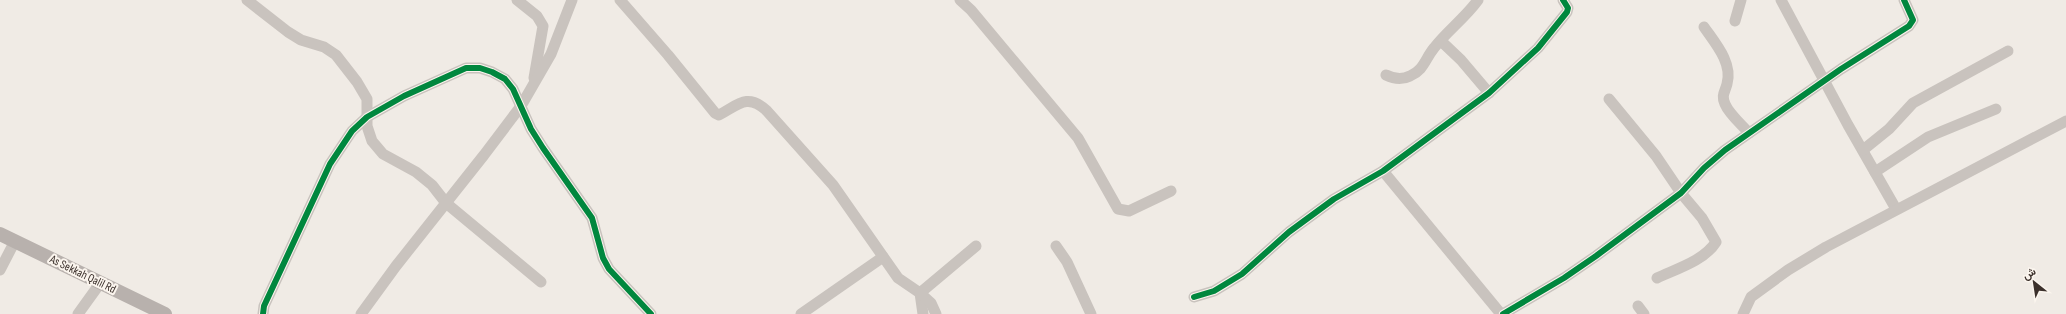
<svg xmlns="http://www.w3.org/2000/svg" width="2066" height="314" font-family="'Sofia Sans Condensed',Vazirmatn,sans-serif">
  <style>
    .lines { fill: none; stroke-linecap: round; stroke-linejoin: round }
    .minor { stroke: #c9c3be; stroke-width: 11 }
    .major { stroke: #b8b1ad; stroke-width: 14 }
    .cycleway-casing { stroke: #fbf5ee; stroke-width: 8 }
    .cycleway { stroke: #00873e; stroke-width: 6 }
    .labels { text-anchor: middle; stroke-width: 4; stroke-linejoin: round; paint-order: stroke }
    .street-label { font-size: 12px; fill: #3b302b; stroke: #fbf5ee }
  </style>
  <rect width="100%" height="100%" fill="#f0ebe5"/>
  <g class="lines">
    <!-- minor -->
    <g class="minor">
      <polyline points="247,0 288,32 301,40 324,47 336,55 357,82 367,99 367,126 372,141 383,154 416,172 432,185 446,203 541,282"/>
      <polyline points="517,0 537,16 543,26 534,78"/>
      <path d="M620,0l48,55 47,58 4,2c19,-10 28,-22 47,-5l67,75 65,93 22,15 3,21"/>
      <polyline points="960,0 971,10 1078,138 1118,209 1129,211 1171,191"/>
      <polyline points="1781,0 1848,125 1896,209"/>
      <polyline points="1735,21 1741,0"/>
      <path d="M1704,27c11,16 29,36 23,57 -2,8 -6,11 -2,20 4,10 17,21 24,29"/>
      <polyline points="1441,41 1461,60 1489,93"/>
      <path d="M1386,75c8,4 16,5 24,1 14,-6 15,-17 24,-28 13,-17 31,-30 44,-48"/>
      <path d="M1609,99l47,57 25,37 21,25 14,24c-12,19 -40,27 -59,36"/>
      <polyline points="1863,150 1889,129 1913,103 2008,51"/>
      <polyline points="1383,171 1501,314"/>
      <polyline points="1875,172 1928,137 1996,109"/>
      <polyline points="1056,246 1067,262 1091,314"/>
      <polyline points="0,270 15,241"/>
      <polyline points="1194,297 1214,291 1242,274 1289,232 1334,199 1383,171 1489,93 1538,48 1567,12 1568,8 1563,0"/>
      <polyline points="1638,306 1644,314"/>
      <polyline points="78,314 101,282"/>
      <polyline points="263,314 264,306 330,164 352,131 367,117 404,96 466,68 480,68 492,72 505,79 513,89 531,129 543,148 592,218 603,258 609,269 651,314"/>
      <polyline points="361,314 396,266 484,155 521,106 551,54 572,0"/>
      <polyline points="801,314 883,257"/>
      <polyline points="936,314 931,303 920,293 976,246"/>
      <polyline points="1503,314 1564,278 1596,256 1681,193 1704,168 1725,150 1841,69 1909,26 1913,20 1904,0"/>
      <polyline points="1743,314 1751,297 1788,270 1826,247 2066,121"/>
    </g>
    <!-- major -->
    <polyline class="major" points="0,234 165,314"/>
    <!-- cycleway casing -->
    <g class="cycleway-casing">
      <g id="cycleway">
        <polyline points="1194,297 1214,291 1242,274 1289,232 1334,199 1383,171 1489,93 1538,48 1567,12 1568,8 1563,0"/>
        <polyline points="263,314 264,306 330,164 352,131 367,117 404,96 466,68 480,68 492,72 505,79 513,89 531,129 543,148 592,218 603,258 609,269 651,314"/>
        <polyline points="1503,314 1564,278 1596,256 1681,193 1704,168 1725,150 1841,69 1909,26 1913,20 1904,0"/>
      </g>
    </g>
    <!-- cycleway -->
    <use href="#cycleway" class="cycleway"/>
  </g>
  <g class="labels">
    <!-- street labels -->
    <g class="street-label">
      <text transform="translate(83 274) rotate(26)" y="4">As Sekkah Qalil Rd</text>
    </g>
  </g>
  <!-- north arrow -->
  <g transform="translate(2034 282) rotate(330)" stroke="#fbf5ee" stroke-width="3" paint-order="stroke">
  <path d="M0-3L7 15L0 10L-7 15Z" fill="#3b302b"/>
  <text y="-6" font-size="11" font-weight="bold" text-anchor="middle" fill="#3b302b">ش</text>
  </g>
</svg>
